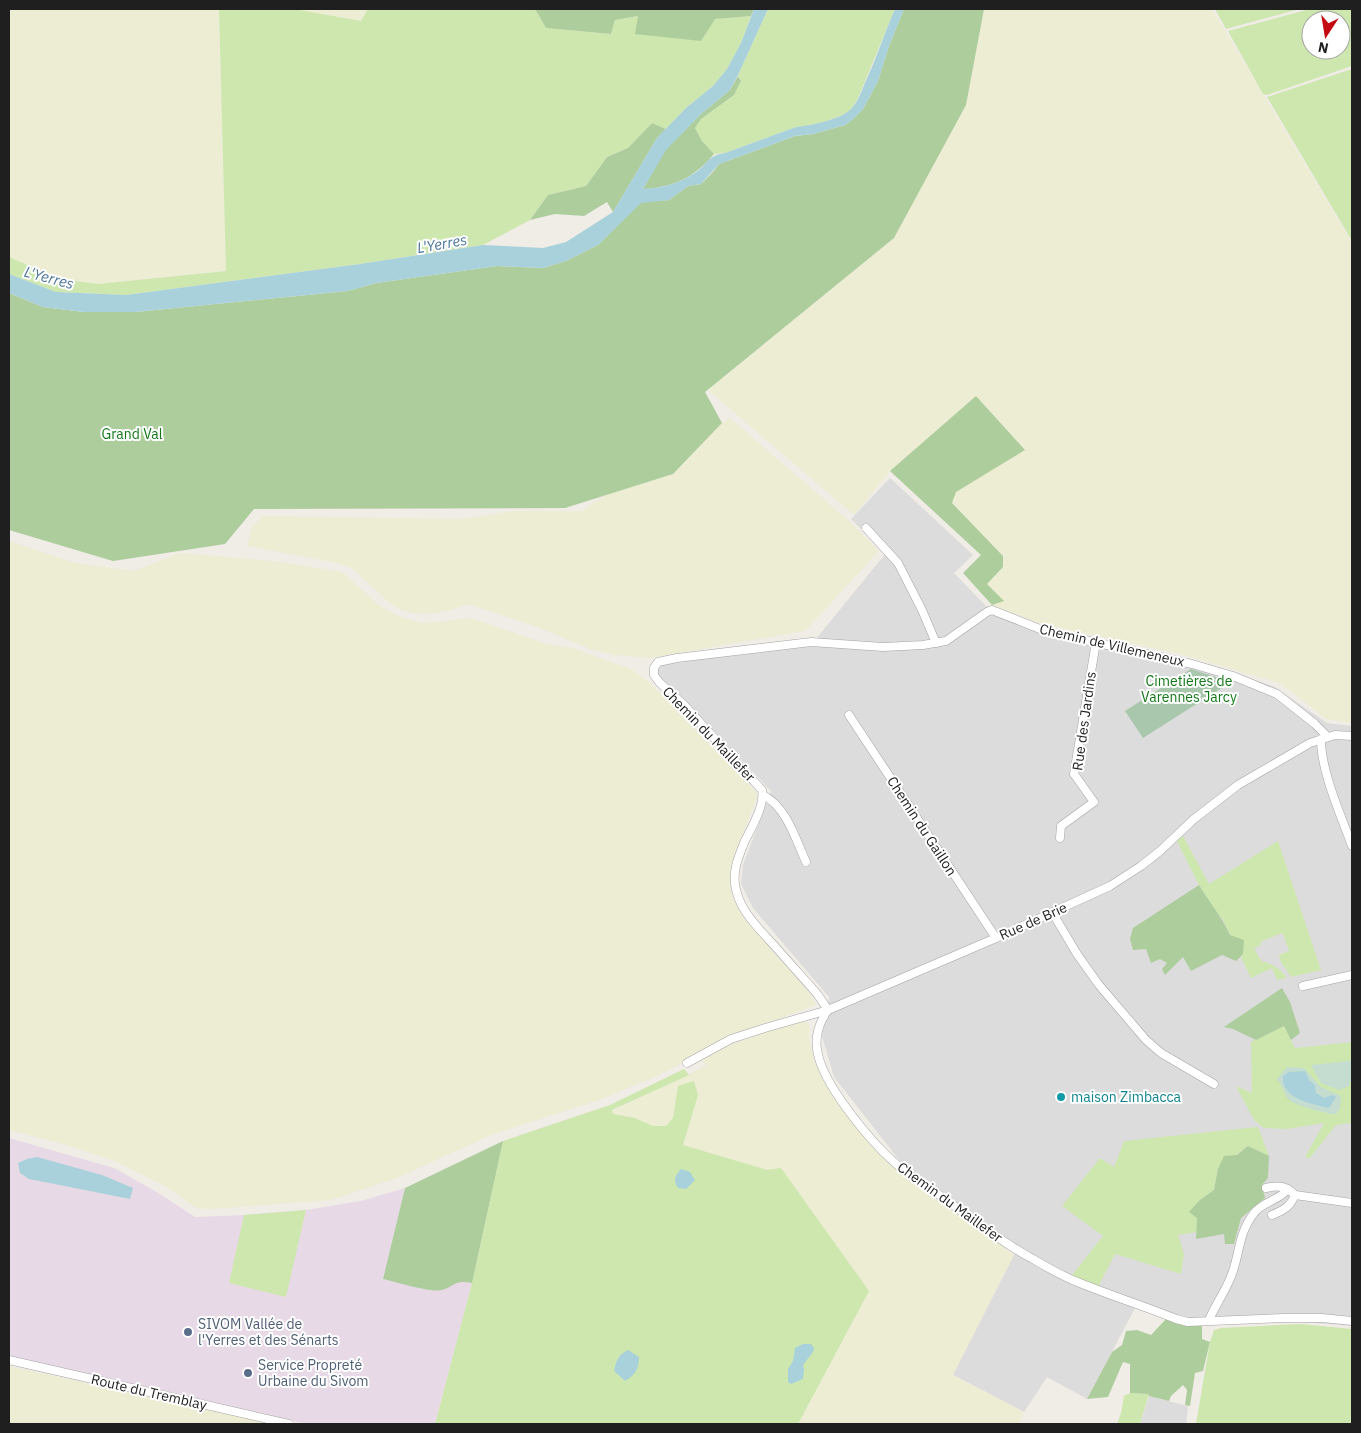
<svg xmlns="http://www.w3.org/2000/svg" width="1361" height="1433" font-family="'IBM Plex Sans',sans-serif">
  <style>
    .residential { fill: #dddcdc }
    .industrial { fill: #e8d9e6 }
    .farmland { fill: #ecedd3 }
    .grass { fill: #cde7af; fill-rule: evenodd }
    .forest { fill: #adcd9d }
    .wetland { fill: #c4ddd0 }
    .cemetery { fill: #a9c7ac }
    .water { fill: #a9d1db }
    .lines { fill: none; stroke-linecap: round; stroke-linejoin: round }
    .minor-casing { stroke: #a3a3a3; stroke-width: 9 }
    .minor { stroke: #fff; stroke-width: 8 }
    .culture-dot { fill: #0f9aa8; stroke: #fff; stroke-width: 2 }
    .service-dot { fill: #5c6f8a; stroke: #fff; stroke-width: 2 }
    .labels { text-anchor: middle; stroke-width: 4; stroke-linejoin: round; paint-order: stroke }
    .park-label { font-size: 14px; fill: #127916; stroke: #fff }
    .street-label { font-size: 14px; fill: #1f1f1f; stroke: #fff }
    .culture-label { font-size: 14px; fill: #0d838f; stroke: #fff; text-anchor: start }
    .service-label { font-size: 14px; fill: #4e5e75; stroke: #fff; text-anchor: start }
    .water-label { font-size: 15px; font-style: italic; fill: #4a769b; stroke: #fff }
  </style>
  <rect width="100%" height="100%" fill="#f0ece6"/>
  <!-- residential -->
  <g class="residential">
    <polygon points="890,478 973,555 954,573 986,606 1041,628 1181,657 1275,687 1327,723 1352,726 1352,1326 1292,1321 1185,1325 1135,1308 1087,1399 1047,1377 1024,1412 953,1375 1015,1252 904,1166 834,1077 822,1036 829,997 753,908 741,884 743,865 771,791 687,702 660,680 657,675 658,663 816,639 886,553 851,519"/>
    <polygon points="1149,1396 1188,1406 1186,1424 1140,1424"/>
  </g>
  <!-- industrial -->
  <polygon class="industrial" points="9,1138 114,1168 155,1191 195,1217 245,1215 306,1210 361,1201 405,1188 383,1279 441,1290 459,1281 472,1283 435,1424 307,1424 9,1361"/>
  <!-- farmland -->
  <g class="farmland">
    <polygon points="9,9 219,9 226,271 98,284 60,279 9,257"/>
    <polygon points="294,9 368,9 361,21"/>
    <polygon points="984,9 1212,9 1352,243 1352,723 1326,719 1280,683 1180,654 1042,624 992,605 1003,601 987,584 1003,567 1003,556 952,503 955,492 1025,450 976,396 890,471 854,515 708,390 894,238 966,105"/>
    <polygon points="730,418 849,521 879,551 805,631 649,658 614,655 593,650 532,625 469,604 447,611 428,614 412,613 399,609 387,601 352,568 332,562 247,546 252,527 263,516 462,519 514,511 582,511 608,494 673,474 722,423"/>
    <polygon points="9,541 75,563 134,571 180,553 274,561 342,572 380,606 398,616 421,623 439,622 471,618 546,644 572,648 631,669 648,681 758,794 733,860 730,886 733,899 745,920 808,991 816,1005 735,1035 659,1075 602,1099 491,1135 397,1178 331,1200 212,1209 196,1208 165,1186 117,1162 60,1143 9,1130"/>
    <polygon points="803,1022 808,1023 810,1031 809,1037 814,1061 841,1108 874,1149 919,1186 1014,1255 953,1375 1024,1412 1018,1424 798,1424 869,1291 767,1170 683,1145 698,1095 678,1086 673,1118 666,1126 653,1126 635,1118 613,1114 612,1111 706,1066 702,1060 717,1050 769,1031"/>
    <polygon points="9,1366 272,1424 9,1424"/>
  </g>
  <!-- grass -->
  <g class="grass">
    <polygon points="219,9 294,9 361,21 368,9 535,9 546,28 611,34 615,20 639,16 636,33 715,19 751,16 741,43 727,69 713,86 686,108 666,129 652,123 628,148 607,157 586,186 548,195 530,220 483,245 360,264 126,295 56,292 9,274 9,257 60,279 98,284 226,271"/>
    <path d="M768,9h127l-37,89c-2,4 -5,10 -9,13 -14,9 -37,15 -53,16l-71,26 -11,1 -12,-13 -7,-13 6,-9 33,-24 7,-14 -3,-6z"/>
    <polygon points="1215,9 1300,9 1226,29"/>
    <path d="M1310,9h42v57l-85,29 -4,-1 -35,-63zM1311,20h30v30h-30z"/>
    <polygon points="1352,69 1352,241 1267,97"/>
    <path d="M1183,836l26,48 69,-43 43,129 -30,7 -10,-15 -2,-7 10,-4 -6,-17h-3l-20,8 1,3 -7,3 7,13c11,3 19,7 26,17l-10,2 -5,-12 -21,10 -10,-21 2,-3 -13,-19 -8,-17 -5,-4 -18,-29 -22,-44z"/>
    <polygon points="1284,1026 1295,1048 1352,1042 1352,1123 1336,1125 1310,1158 1305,1157 1324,1123 1287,1129 1264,1128 1254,1120 1236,1086 1252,1093 1251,1042"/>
    <polygon points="684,1069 689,1075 612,1110 613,1114 635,1118 653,1126 666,1126 673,1118 678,1086 694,1081 698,1095 683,1145 767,1170 781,1168 869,1291 798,1424 435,1424 472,1283 503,1141 610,1105"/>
    <polygon points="1258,1127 1269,1156 1248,1146 1218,1169 1214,1190 1200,1200 1190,1212 1197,1218 1197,1232 1178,1235 1184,1254 1181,1274 1115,1254 1098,1287 1072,1275 1103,1236 1062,1206 1100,1158 1114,1167 1124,1141"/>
    <polygon points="306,1210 286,1297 229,1283 244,1215"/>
    <polygon points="1300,1324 1352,1329 1352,1424 1196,1424 1210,1342 1214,1330 1221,1328"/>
    <polygon points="1130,1393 1149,1394 1140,1424 1117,1424 1121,1413 1124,1396"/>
  </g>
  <!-- forest -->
  <g class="forest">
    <polygon points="535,9 754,9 751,16 715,19 701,41 635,34 638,16 615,20 611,34 546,28"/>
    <polygon points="904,9 984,9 966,105 894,238 705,392 722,423 673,474 565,508 254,509 225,544 113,561 9,530 9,293 43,307 84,312 135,312 348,291 376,283 497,266 543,268 566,261 598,245 641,202 669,200 688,186 701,184 712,173 719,164 795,136 813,134 845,125 852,120 863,109 878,81 889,46"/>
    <path d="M738,76l3,5 -7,14 -33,24 -6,9 7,13 12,13c-19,23 -41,34 -71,35l22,-39 36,-36 29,-24z"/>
    <polygon points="652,123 666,129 657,138 613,212 607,202 584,216 555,214 530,220 548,195 586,186 607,157 628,148"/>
    <polygon points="976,396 1025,450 956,492 952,503 1003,556 1003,567 987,584 1004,601 992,605 963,573 981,555 890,471"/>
    <path d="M1199,885c10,17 23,32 31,50l14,5 -1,14 -7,7 -14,-6 -31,16 -8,-14 -18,18 -3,-6 5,-6 -7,-4 -9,4 -5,-14 -13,1 -3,-11 3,-11z"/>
    <polygon points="1282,988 1290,1002 1300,1033 1291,1040 1284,1026 1256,1040 1233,1029 1224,1027"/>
    <path d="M503,1141l-31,142c-19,-3 -14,2 -30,7 -11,3 -46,-8 -59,-11l22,-91z"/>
    <polygon points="1248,1146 1269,1156 1268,1178 1262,1185 1265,1198 1241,1218 1234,1244 1225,1244 1224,1234 1196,1239 1197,1218 1189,1212 1200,1200 1214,1190 1218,1169 1224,1156 1237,1155"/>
    <polygon points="1167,1318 1202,1325 1202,1339 1210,1342 1203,1371 1195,1373 1190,1406 1185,1405 1187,1390 1183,1385 1171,1396 1169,1401 1149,1396 1148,1394 1130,1393 1130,1364 1123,1362 1108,1397 1087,1399 1112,1352 1122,1345 1126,1331 1137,1330 1151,1335"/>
  </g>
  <!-- wetland -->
  <g class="wetland">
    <polygon points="1352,1059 1352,1077 1349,1086 1339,1090 1321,1083 1311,1065 1350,1061"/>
    <path d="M1290,1067l14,1 17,19 20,9 -1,12 -4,6h-6c-11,-4 -37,-7 -44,-18 -3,-6 -4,-11 -9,-17l9,-11z"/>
  </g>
  <!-- cemetery -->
  <polygon class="cemetery" points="1191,669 1231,682 1143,738 1125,711"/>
  <!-- water -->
  <g class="water">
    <path d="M754,9h14l-30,66 -8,15 -29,24 -35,36 -23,39c18,-1 35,-5 50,-15 14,-8 14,-19 32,-21l71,-26c13,-1 46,-8 55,-18 6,-6 10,-16 13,-24 12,-25 20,-51 31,-76h9l-15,37 -11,35 -15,28 -11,11 -7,5 -32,9 -18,2 -76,28 -18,20 -13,2 -19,14 -28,3 -43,42 -32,16 -23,7 -46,-2 -121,17 -28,8 -213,21h-51l-41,-5 -34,-14v-19l47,18 70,3 234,-31 123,-19 60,3 23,-6 47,-30 44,-74 29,-30 27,-22 14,-17 14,-26z"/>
    <path d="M1305,1071l4,9 6,5 1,8 8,5 8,-3 4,2 -7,11c-17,-4 -48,-9 -46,-32l6,-4z"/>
    <polygon points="37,1157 102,1175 133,1188 130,1199 29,1179 20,1173 18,1163 27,1159"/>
    <path d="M681,1169l9,3 5,8 -9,9 -8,-1c-6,-8 -2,-13 3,-19z"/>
    <polygon points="803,1344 811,1344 814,1348 813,1352 803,1365 804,1370 803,1379 791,1384 788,1382 788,1369 793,1361 795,1348"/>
    <path d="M628,1350l11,7c0,12 -4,18 -14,24l-11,-10c2,-10 4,-16 14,-21z"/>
  </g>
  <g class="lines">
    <!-- minor casing -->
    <g class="minor-casing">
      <g id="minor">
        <polyline points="866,528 898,563 922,610 936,643"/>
        <polyline points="849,715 996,938"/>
        <path d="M1321,739c0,33 20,76 31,107"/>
        <path d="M763,795c23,11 33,45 43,67"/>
        <polyline points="1060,838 1061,826 1094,802 1074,774 1096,642"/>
        <polyline points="1052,912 1077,954 1099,985 1146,1040 1161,1053 1214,1084"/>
        <polyline points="1303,986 1352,975"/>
        <path d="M828,1010l-10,-15c-12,-14 -25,-28 -38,-43 -17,-20 -42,-40 -45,-68 -2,-15 4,-28 9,-41 7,-15 21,-37 18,-53l-78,-85 -25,-23 -5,-7v-7l4,-6 19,-4 134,-16 72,5 40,-2 23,-4 41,-29 5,-2 53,21 147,33 41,12 44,18 38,30 13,13"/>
        <path d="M828,1010c-8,11 -13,24 -11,39 4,35 57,97 84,119 13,11 28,19 41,29 29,21 59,45 91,62 15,9 31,18 47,24 32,13 64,23 96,36l12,3 96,-4h38l30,3"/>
        <polyline points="687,1063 731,1039 765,1028 828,1010 996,938 1110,886 1141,866 1160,851 1194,819 1238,785 1310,743 1335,735 1352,736"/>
        <path d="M1266,1188c13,-3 20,-2 29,7l57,8"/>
        <path d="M1272,1215c12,-5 18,-8 23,-20"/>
        <path d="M1209,1320c6,-14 15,-27 21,-41 10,-22 7,-44 24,-66 8,-11 26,-13 34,-24"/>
        <polyline points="9,1360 289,1424"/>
      </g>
    </g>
    <!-- minor -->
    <use href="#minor" class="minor"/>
  </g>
  <!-- markers -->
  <circle class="culture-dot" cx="1061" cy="1097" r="5"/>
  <g class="service-dot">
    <circle cx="188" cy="1332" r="5"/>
    <circle cx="248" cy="1373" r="5"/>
  </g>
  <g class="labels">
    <!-- park labels -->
    <g class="park-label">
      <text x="132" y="439">Grand Val</text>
      <text x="1189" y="686">Cimetières de<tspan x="1189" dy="16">Varennes Jarcy</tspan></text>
    </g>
    <!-- street labels -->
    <g class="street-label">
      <text transform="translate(1112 645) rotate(13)" y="5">Chemin de Villemeneux</text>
      <text transform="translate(1084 721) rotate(-82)" y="5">Rue des Jardins</text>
      <text transform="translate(709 734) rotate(46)" y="5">Chemin du Maillefer</text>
      <text transform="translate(922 826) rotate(57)" y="5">Chemin du Gaillon</text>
      <text transform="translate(1033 921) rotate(-24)" y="5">Rue de Brie</text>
      <text transform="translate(950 1202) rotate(36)" y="5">Chemin du Maillefer</text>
      <text transform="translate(149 1392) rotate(13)" y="5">Route du Tremblay</text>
    </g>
    <!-- culture labels -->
    <g class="culture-label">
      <text x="1071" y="1102">maison Zimbacca</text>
    </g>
    <!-- service labels -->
    <g class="service-label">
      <text x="198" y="1329">SIVOM Vallée de<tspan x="198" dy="16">l'Yerres et des Sénarts</tspan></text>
      <text x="258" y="1370">Service Propreté<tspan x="258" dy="16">Urbaine du Sivom</tspan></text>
    </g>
    <!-- water labels -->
    <g class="water-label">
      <text transform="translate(442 244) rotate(-10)" y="5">L'Yerres</text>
      <text transform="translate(49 278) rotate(15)" y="5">L'Yerres</text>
    </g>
  </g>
  <!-- border -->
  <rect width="1361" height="1433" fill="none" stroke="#1f1f1f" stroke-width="20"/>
  <!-- north arrow -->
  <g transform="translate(1326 35) rotate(192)"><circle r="24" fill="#ffffff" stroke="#a5a5a5"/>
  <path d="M0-4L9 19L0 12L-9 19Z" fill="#c40b12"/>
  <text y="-8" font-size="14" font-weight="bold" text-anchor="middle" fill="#1f1f1f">N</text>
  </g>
</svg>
